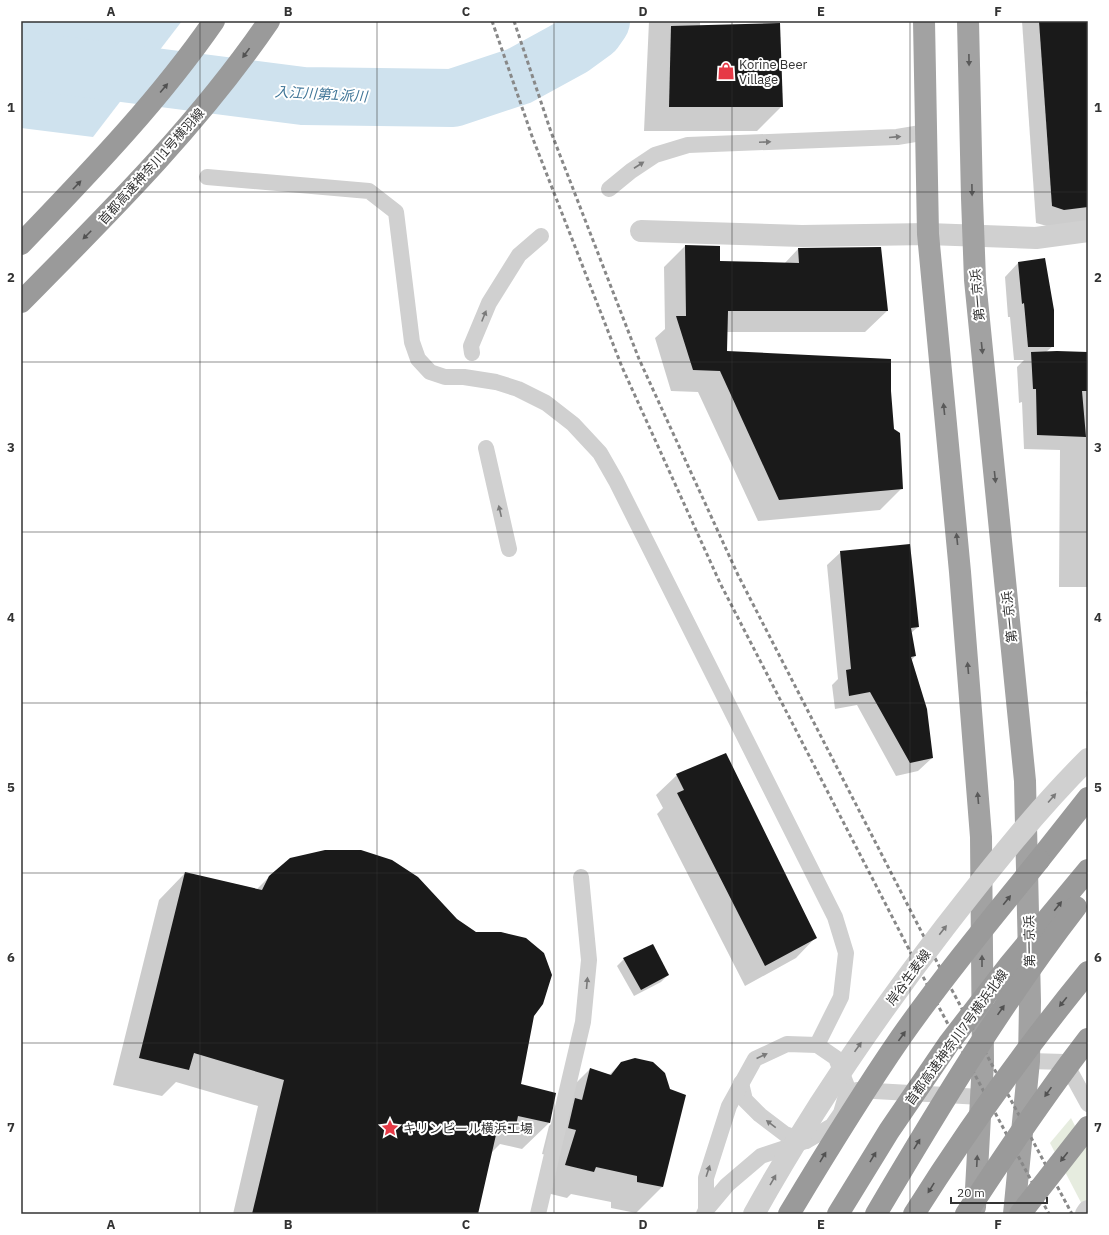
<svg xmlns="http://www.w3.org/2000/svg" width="1109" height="1235" font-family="'IBM Plex Sans','Noto Sans JP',sans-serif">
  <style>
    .green { fill: #e6ecdf }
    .water { fill: #cfe2ee }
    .shadow { fill: #0003 }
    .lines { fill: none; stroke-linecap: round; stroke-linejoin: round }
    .river { stroke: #cfe2ee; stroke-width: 58 }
    .building { fill: #1a1a1a }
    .service { stroke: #d0d0d0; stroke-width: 16 }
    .minor { stroke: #d0d0d0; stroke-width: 22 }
    .tertiary { stroke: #d0d0d0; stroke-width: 22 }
    .trunk { stroke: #a2a2a2; stroke-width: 22 }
    .motorway { stroke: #9a9a9a; stroke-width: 22 }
    .rail { stroke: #888; stroke-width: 3; stroke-dasharray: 4 3; stroke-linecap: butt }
    .tertiary-bridge { stroke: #d0d0d0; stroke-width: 22 }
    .motorway-bridge { stroke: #9a9a9a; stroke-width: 22 }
    .oneway { fill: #525252 }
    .oneway2 { fill: #5a5a5a }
    .oneway3 { fill: #7a7a7a }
    .grid { fill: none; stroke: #333; stroke-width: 1; stroke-opacity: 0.55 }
    .labels { text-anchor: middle; stroke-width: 4; stroke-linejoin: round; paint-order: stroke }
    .poi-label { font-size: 13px; fill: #333; stroke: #fff; text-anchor: start }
    .street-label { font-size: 13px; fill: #333; stroke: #fff }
    .water-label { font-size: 14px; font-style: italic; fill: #3f7597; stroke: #fff }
    .neatline { fill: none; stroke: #333; stroke-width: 1.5 }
    .grid-label { font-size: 13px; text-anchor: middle; font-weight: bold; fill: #333 }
  </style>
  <rect width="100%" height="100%" fill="#fff"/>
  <!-- green -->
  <polygon class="green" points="1071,1118 1088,1151 1088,1214 1087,1214 1050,1143"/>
  <!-- water -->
  <polygon class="water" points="21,21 182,21 93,137 21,128"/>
  <!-- shadow -->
  <g class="shadow">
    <polygon points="649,21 700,21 700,28 782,106 757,131 644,131"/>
    <polygon points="1022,21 1088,21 1088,222 1047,226 1036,223"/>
    <polygon points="685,246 719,262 784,264 798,249 887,311 865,332 726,332 726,352 890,391 893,429 902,488 880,510 758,521 698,392 671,391 655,338 665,329 664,267"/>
    <polygon points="1018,263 1053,346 1046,352 1088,353 1088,587 1059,587 1060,450 1024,449 1022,402 1019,403 1017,367 1024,360 1014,360 1010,317 1008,317 1005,277"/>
    <polygon points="841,552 918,627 911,633 915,656 911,661 932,758 918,771 896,776 857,705 835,709 832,685 838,679 827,565"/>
    <polygon points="1088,690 1088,706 1086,692"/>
    <polygon points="677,775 816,937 796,958 745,986 657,814 663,808 656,795"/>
    <polygon points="185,873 257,889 270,876 533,1015 520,1084 549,1123 522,1149 500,1144 491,1153 477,1214 233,1214 258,1106 176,1082 162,1096 113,1085 159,900"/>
    <polygon points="624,959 668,975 661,982 634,996 617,966"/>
    <polygon points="621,1063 670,1090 685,1095 662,1187 636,1213 611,1208 611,1202 571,1194 567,1198 539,1191 551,1156 542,1154 549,1126 559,1116 564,1095 590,1069 609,1075"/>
  </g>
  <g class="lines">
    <!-- river -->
    <polyline class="river" points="21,60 303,96 453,98 519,76 572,47 594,31 601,21"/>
  </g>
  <!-- building -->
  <g class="building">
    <polygon points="1039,21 1088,21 1088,207 1064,210 1052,206"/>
    <polygon points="780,23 783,107 669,107 671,26"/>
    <polygon points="685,245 720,246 720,261 799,263 798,248 881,247 888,311 728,311 727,351 891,359 891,391 894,429 900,433 903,489 779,500 720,371 693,370 676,316 686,316"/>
    <polygon points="1045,258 1054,310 1054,347 1028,347 1024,303 1022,304 1018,262"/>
    <polygon points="1057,351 1088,352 1088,391 1082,391 1086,437 1037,435 1036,389 1033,389 1031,352"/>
    <polygon points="910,544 919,627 911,628 916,656 911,657 927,709 933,758 910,763 870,692 849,696 846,670 851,669 840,551"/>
    <polygon points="726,753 817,938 765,966 677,793 684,790 676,774"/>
    <polygon points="325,850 361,850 392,860 418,877 457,919 476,932 501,932 526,938 544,953 552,975 543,1004 534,1016 521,1084 556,1093 550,1123 518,1116 515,1130 498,1126 478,1214 252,1214 284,1080 194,1053 189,1070 139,1058 185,872 262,890 269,876 290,858"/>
    <polygon points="653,944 669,975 641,990 623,958"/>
    <polygon points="635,1058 653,1062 665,1073 670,1089 686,1095 663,1187 637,1182 637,1176 596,1167 594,1172 565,1165 576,1130 568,1128 575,1098 582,1100 590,1068 611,1075 621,1062"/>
  </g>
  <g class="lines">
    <!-- service -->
    <g class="service">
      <polyline points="207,177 369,191 396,212 412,342 418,359 430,372 445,377 464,377 496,382 518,389 546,403 573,424 600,453 616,481 835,917 846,953 841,997 817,1045"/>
      <polyline points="609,189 631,171 655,155 688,145 897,137 927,132"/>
      <polyline points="472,353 471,346 489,303 519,255 541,236"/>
      <polyline points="486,448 509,549"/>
      <polyline points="1029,1061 1065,1062 1088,1104"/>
      <polyline points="741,1083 745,1100 760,1115 785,1134 806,1141"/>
      <polyline points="857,1090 981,1097"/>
      <polyline points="538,1214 583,1022 589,960 581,877"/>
      <polyline points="704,1214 706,1210 727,1185 761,1156 806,1141 832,1126 841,1113 848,1089 836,1058 817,1045 787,1044 755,1059 729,1106 706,1178 706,1210"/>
    </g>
    <!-- minor -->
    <polyline class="minor" points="641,231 802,236 928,234 1036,238 1088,231"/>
    <!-- tertiary -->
    <polyline class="tertiary" points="1086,1214 1088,1211"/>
    <!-- trunk -->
    <g class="trunk">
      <polyline points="924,21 928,234 960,572 981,837 983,1062 975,1207"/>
      <polyline points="968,21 972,198 975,280 1025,781 1030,1002 1029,1061 1014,1214"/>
    </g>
    <!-- motorway -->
    <g class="motorway">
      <path d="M21,244c68,-71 137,-142 193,-223"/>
      <path d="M21,302c88,-89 177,-177 248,-281"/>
      <polyline points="1039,860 1088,798"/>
    </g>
    <!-- rail -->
    <g class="rail">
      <polyline points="492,21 533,139 622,367 720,583 933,996 1049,1214"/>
      <polyline points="514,21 551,132 639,359 738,575 938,964 1072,1214"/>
    </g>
    <!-- tertiary-bridge -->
    <path class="tertiary-bridge" d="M754,1214c56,-101 121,-196 191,-287 45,-58 91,-116 143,-168"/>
    <!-- motorway-bridge -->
    <g class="motorway-bridge">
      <path d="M789,1214c36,-60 72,-119 112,-177 43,-61 91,-119 138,-177"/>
      <polyline points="838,1214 889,1131 949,1043 1010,964 1088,870"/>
      <path d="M876,1214c62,-105 125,-210 200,-307"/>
      <path d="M914,1214c53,-84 111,-165 174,-242"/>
      <path d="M966,1214c39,-60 79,-119 122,-175"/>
      <polyline points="1020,1214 1088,1127"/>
    </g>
  </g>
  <!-- one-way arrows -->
  <defs><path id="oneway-solid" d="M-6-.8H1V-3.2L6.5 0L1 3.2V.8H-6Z"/></defs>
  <g class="oneway">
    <use href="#oneway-solid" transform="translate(246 53) rotate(126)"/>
    <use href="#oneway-solid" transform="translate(164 88) rotate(-50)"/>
    <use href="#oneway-solid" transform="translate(77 185) rotate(-46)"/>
    <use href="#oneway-solid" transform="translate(87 235) rotate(135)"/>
    <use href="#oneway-solid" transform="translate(1007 900) rotate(-51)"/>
    <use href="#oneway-solid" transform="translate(1058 906) rotate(-51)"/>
    <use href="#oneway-solid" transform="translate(1063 1002) rotate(129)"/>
    <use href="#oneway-solid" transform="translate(1001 1010) rotate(-55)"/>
    <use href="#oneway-solid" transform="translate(902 1036) rotate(-54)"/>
    <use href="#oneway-solid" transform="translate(1048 1092) rotate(125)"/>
    <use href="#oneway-solid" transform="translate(917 1144) rotate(-59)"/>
    <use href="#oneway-solid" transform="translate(823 1157) rotate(-59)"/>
    <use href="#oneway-solid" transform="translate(873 1157) rotate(-59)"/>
    <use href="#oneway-solid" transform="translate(1064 1157) rotate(128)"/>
    <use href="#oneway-solid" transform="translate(931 1188) rotate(122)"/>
  </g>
  <g class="oneway2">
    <use href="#oneway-solid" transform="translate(969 60) rotate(89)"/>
    <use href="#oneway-solid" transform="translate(972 190) rotate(89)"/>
    <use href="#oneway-solid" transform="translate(982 348) rotate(84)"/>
    <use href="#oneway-solid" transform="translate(944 409) rotate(-96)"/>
    <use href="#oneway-solid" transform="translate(995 477) rotate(84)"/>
    <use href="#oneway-solid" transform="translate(957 539) rotate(-96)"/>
    <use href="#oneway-solid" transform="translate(968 668) rotate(-95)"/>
    <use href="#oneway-solid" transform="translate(978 798) rotate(-95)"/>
    <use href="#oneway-solid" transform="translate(982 961) rotate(-90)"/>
    <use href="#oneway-solid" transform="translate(977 1161) rotate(-87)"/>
  </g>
  <g class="oneway3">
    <use href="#oneway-solid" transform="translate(895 137) rotate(-5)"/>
    <use href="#oneway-solid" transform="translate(765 142) rotate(-2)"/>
    <use href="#oneway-solid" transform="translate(639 165) rotate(-33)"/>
    <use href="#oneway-solid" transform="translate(484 316) rotate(-68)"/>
    <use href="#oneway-solid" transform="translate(500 511) rotate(-103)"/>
    <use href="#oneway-solid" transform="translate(1052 798) rotate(-49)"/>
    <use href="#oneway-solid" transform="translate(943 930) rotate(-52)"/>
    <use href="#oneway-solid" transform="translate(587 983) rotate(-85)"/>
    <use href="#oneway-solid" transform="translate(858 1047) rotate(-55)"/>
    <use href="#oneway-solid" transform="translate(762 1056) rotate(-25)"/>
    <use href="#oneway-solid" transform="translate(771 1124) rotate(-143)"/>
    <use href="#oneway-solid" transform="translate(708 1171) rotate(-72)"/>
    <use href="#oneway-solid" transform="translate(773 1180) rotate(-60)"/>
  </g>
  <!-- grid -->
  <path class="grid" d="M200,21v1193M377,21v1193M554,21v1193M732,21v1193M910,21v1193M21,192h1067M21,362h1067M21,532h1067M21,703h1067M21,873h1067M21,1043h1067"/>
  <!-- icons -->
  <defs>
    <g id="shop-bare" transform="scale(1.38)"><path d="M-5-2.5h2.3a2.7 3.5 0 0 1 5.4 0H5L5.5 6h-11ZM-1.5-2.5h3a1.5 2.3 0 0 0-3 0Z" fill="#e63946" stroke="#fff" stroke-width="2.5" paint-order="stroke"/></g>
    <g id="sight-bare" transform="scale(1.38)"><path d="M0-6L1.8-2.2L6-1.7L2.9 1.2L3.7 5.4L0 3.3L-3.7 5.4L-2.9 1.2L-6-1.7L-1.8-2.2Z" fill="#e63946" stroke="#fff" stroke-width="2.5" paint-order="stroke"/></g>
  </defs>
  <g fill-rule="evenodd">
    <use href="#shop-bare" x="726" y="71"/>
    <use href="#sight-bare" x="390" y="1128"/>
  </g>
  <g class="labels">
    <!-- poi labels -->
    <g class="poi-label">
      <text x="739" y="69">Korine Beer<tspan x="739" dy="15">Village</tspan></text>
      <text x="403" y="1133">キリンビール横浜工場</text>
    </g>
    <!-- street labels -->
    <g class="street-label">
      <text transform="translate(151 166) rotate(-48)" y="5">首都高速神奈川1号横羽線</text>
      <text transform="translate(977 295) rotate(-95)" y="5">第一京浜</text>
      <text transform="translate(1009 617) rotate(-96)" y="5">第一京浜</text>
      <text transform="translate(1029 941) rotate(-91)" y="5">第一京浜</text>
      <text transform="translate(908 977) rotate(-54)" y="5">岸谷生麦線</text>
      <text transform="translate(956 1037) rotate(-54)" y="5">首都高速神奈川7号横浜北線</text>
    </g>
    <!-- water labels -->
    <g class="water-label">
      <text transform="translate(321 94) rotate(3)" y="5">入江川第1派川</text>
    </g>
  </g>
  <!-- border -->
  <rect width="1109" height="1235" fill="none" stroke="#ffffff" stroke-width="44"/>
  <!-- scale -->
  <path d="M951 1197v6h96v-6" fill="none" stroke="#333333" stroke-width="2"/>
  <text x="957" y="1197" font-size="12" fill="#333333" stroke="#ffffff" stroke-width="3" paint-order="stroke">20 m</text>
  <rect x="22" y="22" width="1065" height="1191" class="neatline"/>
  <g class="grid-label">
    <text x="111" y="16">A</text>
    <text x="288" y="16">B</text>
    <text x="466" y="16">C</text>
    <text x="643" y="16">D</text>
    <text x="821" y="16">E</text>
    <text x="998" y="16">F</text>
    <text x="11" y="112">1</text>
    <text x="1098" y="112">1</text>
    <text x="11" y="282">2</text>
    <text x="1098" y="282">2</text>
    <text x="11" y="452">3</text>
    <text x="1098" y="452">3</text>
    <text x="11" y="622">4</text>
    <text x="1098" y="622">4</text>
    <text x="11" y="792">5</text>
    <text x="1098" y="792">5</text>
    <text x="11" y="962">6</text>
    <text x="1098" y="962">6</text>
    <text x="11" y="1132">7</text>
    <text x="1098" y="1132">7</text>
    <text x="111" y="1229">A</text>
    <text x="288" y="1229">B</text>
    <text x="466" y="1229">C</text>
    <text x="643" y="1229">D</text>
    <text x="821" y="1229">E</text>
    <text x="998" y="1229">F</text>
  </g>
</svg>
